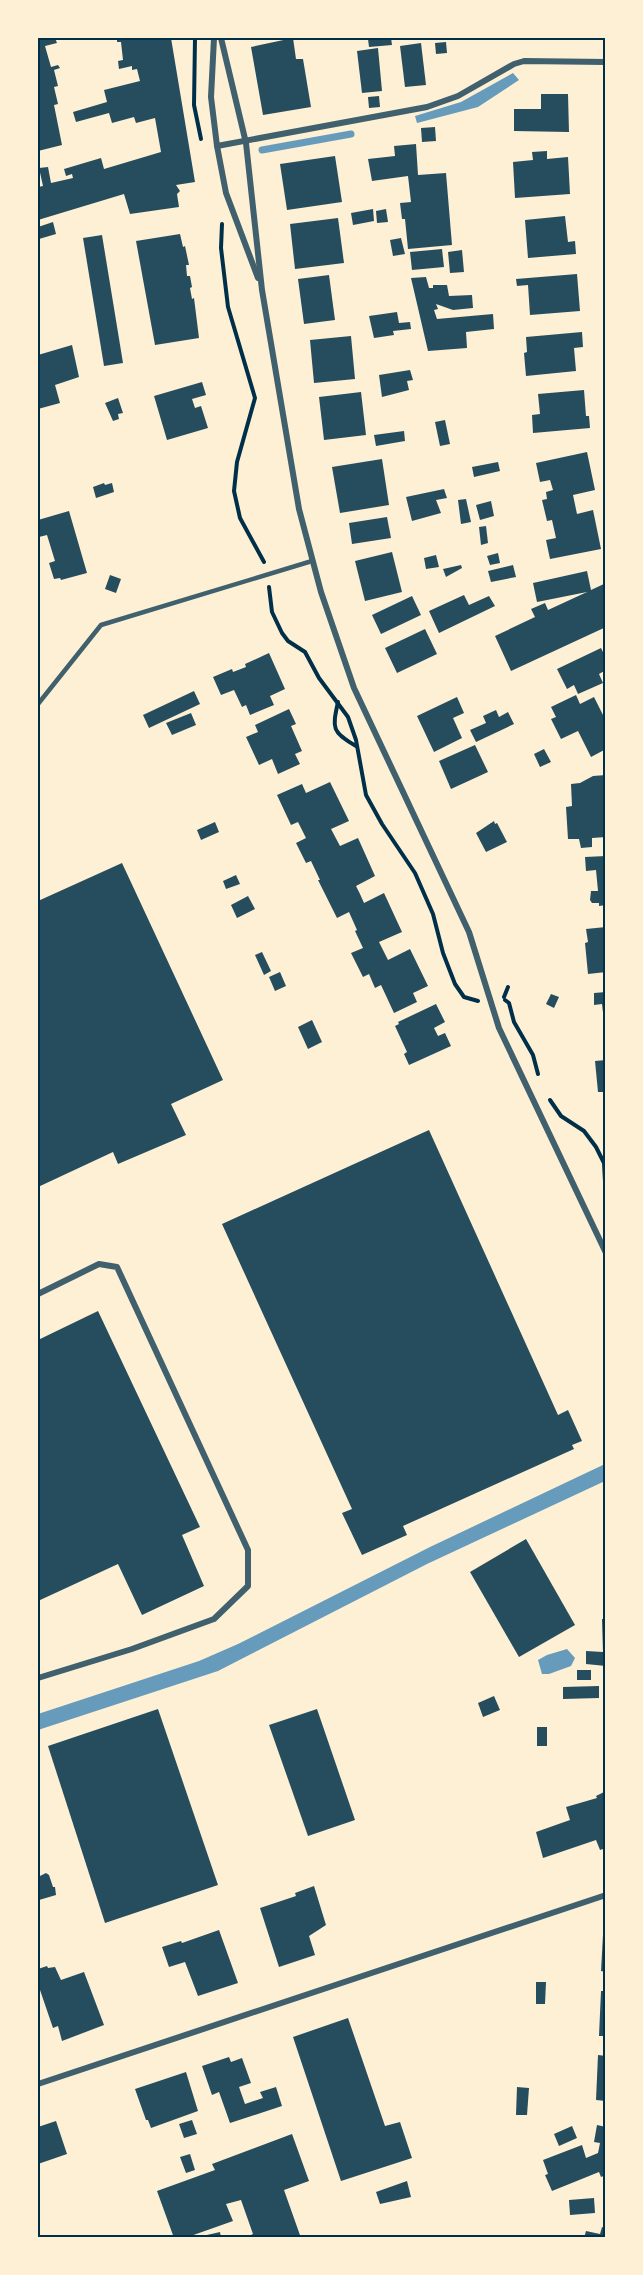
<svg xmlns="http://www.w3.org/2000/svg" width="643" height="2275" font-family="'Space Grotesk',sans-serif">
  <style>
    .water { fill: #669bbc }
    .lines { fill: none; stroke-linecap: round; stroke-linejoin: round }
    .stream { stroke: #669bbc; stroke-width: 7 }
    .building { fill: #264d5e }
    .path { stroke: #003049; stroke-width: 4 }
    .service { stroke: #3f606c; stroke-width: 4.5 }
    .minor { stroke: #3f606c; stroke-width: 6 }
    .neatline { fill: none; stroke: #003049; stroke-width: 2 }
  </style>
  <rect width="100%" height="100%" fill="#fdf0d5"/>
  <!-- water -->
  <g class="water">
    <polygon points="513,73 519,80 478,107 417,123 415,116 461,102"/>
    <polygon points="605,1464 605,1481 427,1564 218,1671 38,1730 38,1714 199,1661 238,1644 430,1547"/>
    <polygon points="567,1649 575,1658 571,1666 549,1674 542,1674 538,1660 547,1655"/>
  </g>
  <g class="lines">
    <!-- stream -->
    <polyline class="stream" points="262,150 351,134"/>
  </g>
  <!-- building -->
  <g class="building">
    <polygon points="38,38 55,38 57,43 45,46 51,67 58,65 60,68 54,70 58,86 54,87 58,104 54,105 62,145 38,151 38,110 40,109 38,101"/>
    <polygon points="117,38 171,38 195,182 176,185 180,191 177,194 179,207 130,214 124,194 38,220 38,187 43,186 39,168 48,167 51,183 73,178 72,174 66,176 64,169 101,158 104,169 161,152 155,118 136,123 134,117 112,123 109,113 76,122 73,112 107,102 104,90 140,81 137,69 132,70 132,66 119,69 118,61 123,60 121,42 117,42"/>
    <polygon points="293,38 296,59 303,59 311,107 263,115 251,47"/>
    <polygon points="391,38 392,45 369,47 368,39"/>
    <polygon points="446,42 447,53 436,54 435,43"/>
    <polygon points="421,43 426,85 405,87 400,46"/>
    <polygon points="378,48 382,91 362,93 357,51"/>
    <polygon points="541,94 568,94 569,132 514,131 514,109 541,109"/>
    <polygon points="379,96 380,107 369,108 368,97"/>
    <polygon points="435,127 436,141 422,142 421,128"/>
    <polygon points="416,144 418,175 446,173 452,245 408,249 405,219 402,219 400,203 411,202 408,176 372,181 368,159 395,156 394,146"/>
    <polygon points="547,151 547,159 568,157 570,194 515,198 513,162 533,160 532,152"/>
    <polygon points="335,156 342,202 287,210 280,164"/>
    <polygon points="373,209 374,221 353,225 351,213"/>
    <polygon points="386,209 388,222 377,223 376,211"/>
    <polygon points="565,216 568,242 575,241 576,254 528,258 525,220"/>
    <polygon points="338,218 344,263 295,269 290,224"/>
    <polygon points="53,222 56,234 39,239 38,227"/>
    <polygon points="180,234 183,247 185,246 189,265 186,265 187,276 190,276 192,287 190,288 192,299 194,298 199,338 155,345 136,241"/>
    <polygon points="102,235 123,363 104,366 83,238"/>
    <polygon points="401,238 405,254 393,256 390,240"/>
    <polygon points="442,249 444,267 412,270 410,252"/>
    <polygon points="462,250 464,272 450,273 448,252"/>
    <polygon points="577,274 580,311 530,315 528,285 517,286 516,279"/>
    <polygon points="329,275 335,320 304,324 298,279"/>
    <polygon points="426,277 429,288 433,288 433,285 447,285 449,296 472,295 473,308 453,310 436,304 438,309 434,310 437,319 493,314 494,329 466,332 467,348 428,351 411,278"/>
    <polygon points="397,312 399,323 410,322 411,329 393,331 394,335 374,338 369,316"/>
    <polygon points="582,332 583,347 574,348 576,371 526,376 524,353 527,352 526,337"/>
    <polygon points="351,336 355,379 314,383 310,340"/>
    <polygon points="72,345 79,377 55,385 60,403 38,409 38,355"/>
    <polygon points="410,370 413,380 407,381 409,390 382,397 379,375"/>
    <polygon points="202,382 206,395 192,399 195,408 201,406 208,428 167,440 154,396"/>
    <polygon points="584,390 586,416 589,416 590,428 533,433 532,415 540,414 538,394"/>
    <polygon points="361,392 366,435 324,440 319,397"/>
    <polygon points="118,398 123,413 118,414 119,419 113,421 105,403"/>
    <polygon points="445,420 450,444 440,446 435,422"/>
    <polygon points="404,431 405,441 376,446 374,435"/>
    <polygon points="587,452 595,490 573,495 577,514 593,510 601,549 550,559 546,540 556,538 552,520 547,521 542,500 547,499 546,492 553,490 550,480 540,482 536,463"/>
    <polygon points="382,459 389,505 340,513 332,467"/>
    <polygon points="498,462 500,471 474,477 472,467"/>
    <polygon points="104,483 105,485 112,483 114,492 96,498 93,487"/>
    <polygon points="444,489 447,498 436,500 441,513 412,521 406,497"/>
    <polygon points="466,499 471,522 461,524 458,500"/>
    <polygon points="491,501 494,516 480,520 476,505"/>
    <polygon points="69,511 87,573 61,580 60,578 54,579 49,563 55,561 47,535 39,537 38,520"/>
    <polygon points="387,517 391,538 352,544 349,523"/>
    <polygon points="486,526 488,543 481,545 479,527"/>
    <polygon points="392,552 402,592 365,601 355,561"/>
    <polygon points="498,553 500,563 490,565 487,556"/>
    <polygon points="436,555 439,567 426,569 424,558"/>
    <polygon points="461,565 462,568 446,577 443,569"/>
    <polygon points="513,565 516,577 491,582 488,571"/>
    <polygon points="587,571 591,590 606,583 606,627 511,671 495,636 535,617 531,609 545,603 548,610 587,592 537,602 533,583"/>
    <polygon points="110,575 121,579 116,593 105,589"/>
    <polygon points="464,595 469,605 489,596 495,606 439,633 429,611"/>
    <polygon points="412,596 421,615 381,634 372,615"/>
    <polygon points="425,629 437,654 397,673 385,648"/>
    <polygon points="601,648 606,658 606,670 599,674 603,683 578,694 574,685 567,689 557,669"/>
    <polygon points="269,653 285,689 270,696 274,705 250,715 246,705 242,707 234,690 221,695 213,677 232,669 233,672 246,667 245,664"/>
    <polygon points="194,691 200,704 149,728 143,715"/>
    <polygon points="576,695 580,704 594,697 606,721 606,749 591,757 578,731 561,739 551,719 556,717 551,707"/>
    <polygon points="457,697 464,713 453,718 462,738 434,752 417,716"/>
    <polygon points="289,709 296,724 291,726 302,751 295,754 300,764 278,774 272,759 259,765 246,737 258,732 255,725"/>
    <polygon points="496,710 499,717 508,712 514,724 476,742 470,730 486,723 483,716"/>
    <polygon points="191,713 196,725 172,735 166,723"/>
    <polygon points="475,745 488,772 451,789 439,761"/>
    <polygon points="544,749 551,762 540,767 534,754"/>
    <polygon points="606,775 606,837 592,838 592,847 581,848 579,839 568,839 566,807 572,806 571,784 580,783 593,776"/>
    <polygon points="330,782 349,821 331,829 340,846 358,838 375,876 356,886 360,894 364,903 384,893 402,932 379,942 388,960 410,949 428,986 413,993 417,1002 394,1013 381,985 375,988 369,974 363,977 351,953 363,948 355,931 357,930 349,912 337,918 318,880 320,880 311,861 306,863 296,843 306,838 298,822 291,825 277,795 302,784 306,793"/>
    <polygon points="494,821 495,824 497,823 507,842 486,852 476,833"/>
    <polygon points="215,822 219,832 201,840 197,830"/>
    <polygon points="606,856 606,905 599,906 599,903 592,903 590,900 591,891 598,891 596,870 586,871 585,857"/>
    <polygon points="122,863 223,1080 171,1104 186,1135 118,1164 113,1152 38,1187 38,901"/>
    <polygon points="236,875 240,884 226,889 223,881"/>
    <polygon points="248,896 255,909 237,918 231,905"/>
    <polygon points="606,927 606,972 588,974 585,943 588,942 586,929"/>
    <polygon points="262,952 271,971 264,975 255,955"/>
    <polygon points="280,972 286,986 275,991 269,977"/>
    <polygon points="606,992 606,1020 604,1021 602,1004 594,1005 594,993"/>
    <polygon points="551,994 559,997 554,1008 546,1004"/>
    <polygon points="436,1004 445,1022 434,1028 438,1036 445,1033 451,1046 409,1065 404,1054 407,1052 395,1026 399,1024 398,1022"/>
    <polygon points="312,1020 322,1042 308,1049 298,1027"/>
    <polygon points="606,1060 606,1092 598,1092 595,1061"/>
    <polygon points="429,1130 558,1415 568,1410 582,1441 572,1445 574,1449 403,1526 407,1535 362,1555 342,1513 352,1509 222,1224"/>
    <polygon points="98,1311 200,1527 182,1535 204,1586 142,1615 118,1564 38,1601 38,1340"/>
    <polygon points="526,1539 575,1625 519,1657 470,1572"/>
    <polygon points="602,1619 606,1619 606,1666 586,1664 586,1651 603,1652"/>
    <rect x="577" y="1670" width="14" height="10"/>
    <polygon points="599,1686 599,1698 563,1699 563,1687"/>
    <polygon points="494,1696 500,1710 483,1717 478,1703"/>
    <polygon points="158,1709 218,1885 105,1923 48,1746"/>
    <polygon points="317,1709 355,1820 308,1836 269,1725"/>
    <rect x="537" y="1727" width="10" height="19"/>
    <polygon points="606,1791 606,1862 603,1862 603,1849 600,1850 596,1840 543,1858 536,1832 570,1820 566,1807 597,1798 596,1796"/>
    <polygon points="46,1873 49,1875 53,1887 55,1887 56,1895 39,1900 38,1877"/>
    <polygon points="314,1886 326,1925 309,1936 315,1955 279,1967 260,1908 296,1896 295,1893"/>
    <polygon points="219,1930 238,1983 198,1996 185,1962 169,1967 162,1947 181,1941 182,1943"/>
    <polygon points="606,1934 606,1972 601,1971 603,1935"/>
    <polygon points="47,1966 48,1968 55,1967 61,1980 84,1972 104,2025 62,2041 58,2026 53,2028 40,1990 38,1991 38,1969"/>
    <polygon points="536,1982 546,1982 545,2004 536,2004"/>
    <polygon points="601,1991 606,1991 606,2036 599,2036"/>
    <polygon points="348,2018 385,2126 400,2122 412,2158 341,2181 293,2037"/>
    <polygon points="598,2055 606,2056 606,2101 596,2100"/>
    <polygon points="229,2057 231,2062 242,2058 251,2083 239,2087 245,2104 263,2098 260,2092 276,2087 282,2106 230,2123 219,2092 212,2095 202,2066"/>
    <polygon points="186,2072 198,2111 151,2128 148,2120 146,2120 135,2089"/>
    <polygon points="517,2087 529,2088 527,2115 516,2115"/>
    <polygon points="192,2120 197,2134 184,2138 179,2124"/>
    <polygon points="56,2121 67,2154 38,2164 38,2127"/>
    <polygon points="597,2125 606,2127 606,2175 601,2177 599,2172 552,2191 545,2175 548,2174 543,2160 582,2145 586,2158 598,2153 600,2143 594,2142"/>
    <polygon points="572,2126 577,2138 559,2146 554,2134"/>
    <polygon points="292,2134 309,2181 284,2190 301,2238 245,2238 253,2234 241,2200 226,2204 233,2221 185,2238 174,2238 157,2191 215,2170 212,2164"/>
    <polygon points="190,2154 195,2170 186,2173 180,2157"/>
    <polygon points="407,2181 411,2197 380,2204 376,2192"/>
    <polygon points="594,2198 595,2213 570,2215 569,2200"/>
    <polygon points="602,2227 606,2228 606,2238 584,2238 586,2231 600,2234"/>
    <polygon points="220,2232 221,2238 198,2238 198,2237"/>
  </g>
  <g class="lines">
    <!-- path -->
    <g class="path">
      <polyline points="195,38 194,105 201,139"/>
      <polyline points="222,224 221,248 228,307 255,398 237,462 234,491 240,518 264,562"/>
      <polyline points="269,587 272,612 282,633 288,641 305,652 319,678 348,717 356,740 366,795 382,824 415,873 433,914 443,953 455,984 464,997 478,1001"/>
      <path d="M338,702c-6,27 -6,30 18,44"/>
      <polyline points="504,997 508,987"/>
      <polyline points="505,1000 509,1003 514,1022 533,1055 538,1074"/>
      <polyline points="550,1100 561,1116 584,1131 596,1147 604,1163 606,1200"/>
    </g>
    <!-- service -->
    <polyline class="service" points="38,704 101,625 312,561"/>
    <!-- minor -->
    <g class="minor">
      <polyline points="214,38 211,97 217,146 226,193 258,278"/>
      <polyline points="221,38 246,143 262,290 299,509 321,592 354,688 469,932 499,1028 606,1253"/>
      <polyline points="217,146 427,107 458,96 514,64 524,61 606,62"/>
      <polyline points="38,1294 99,1264 117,1267 248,1550 248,1586 214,1619 132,1649 38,1678"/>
      <polyline points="38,2084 606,1895"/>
    </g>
  </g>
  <!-- border -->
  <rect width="643" height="2275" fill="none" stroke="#fdf0d5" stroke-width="78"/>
  <rect x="39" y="39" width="565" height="2197" class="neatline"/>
</svg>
